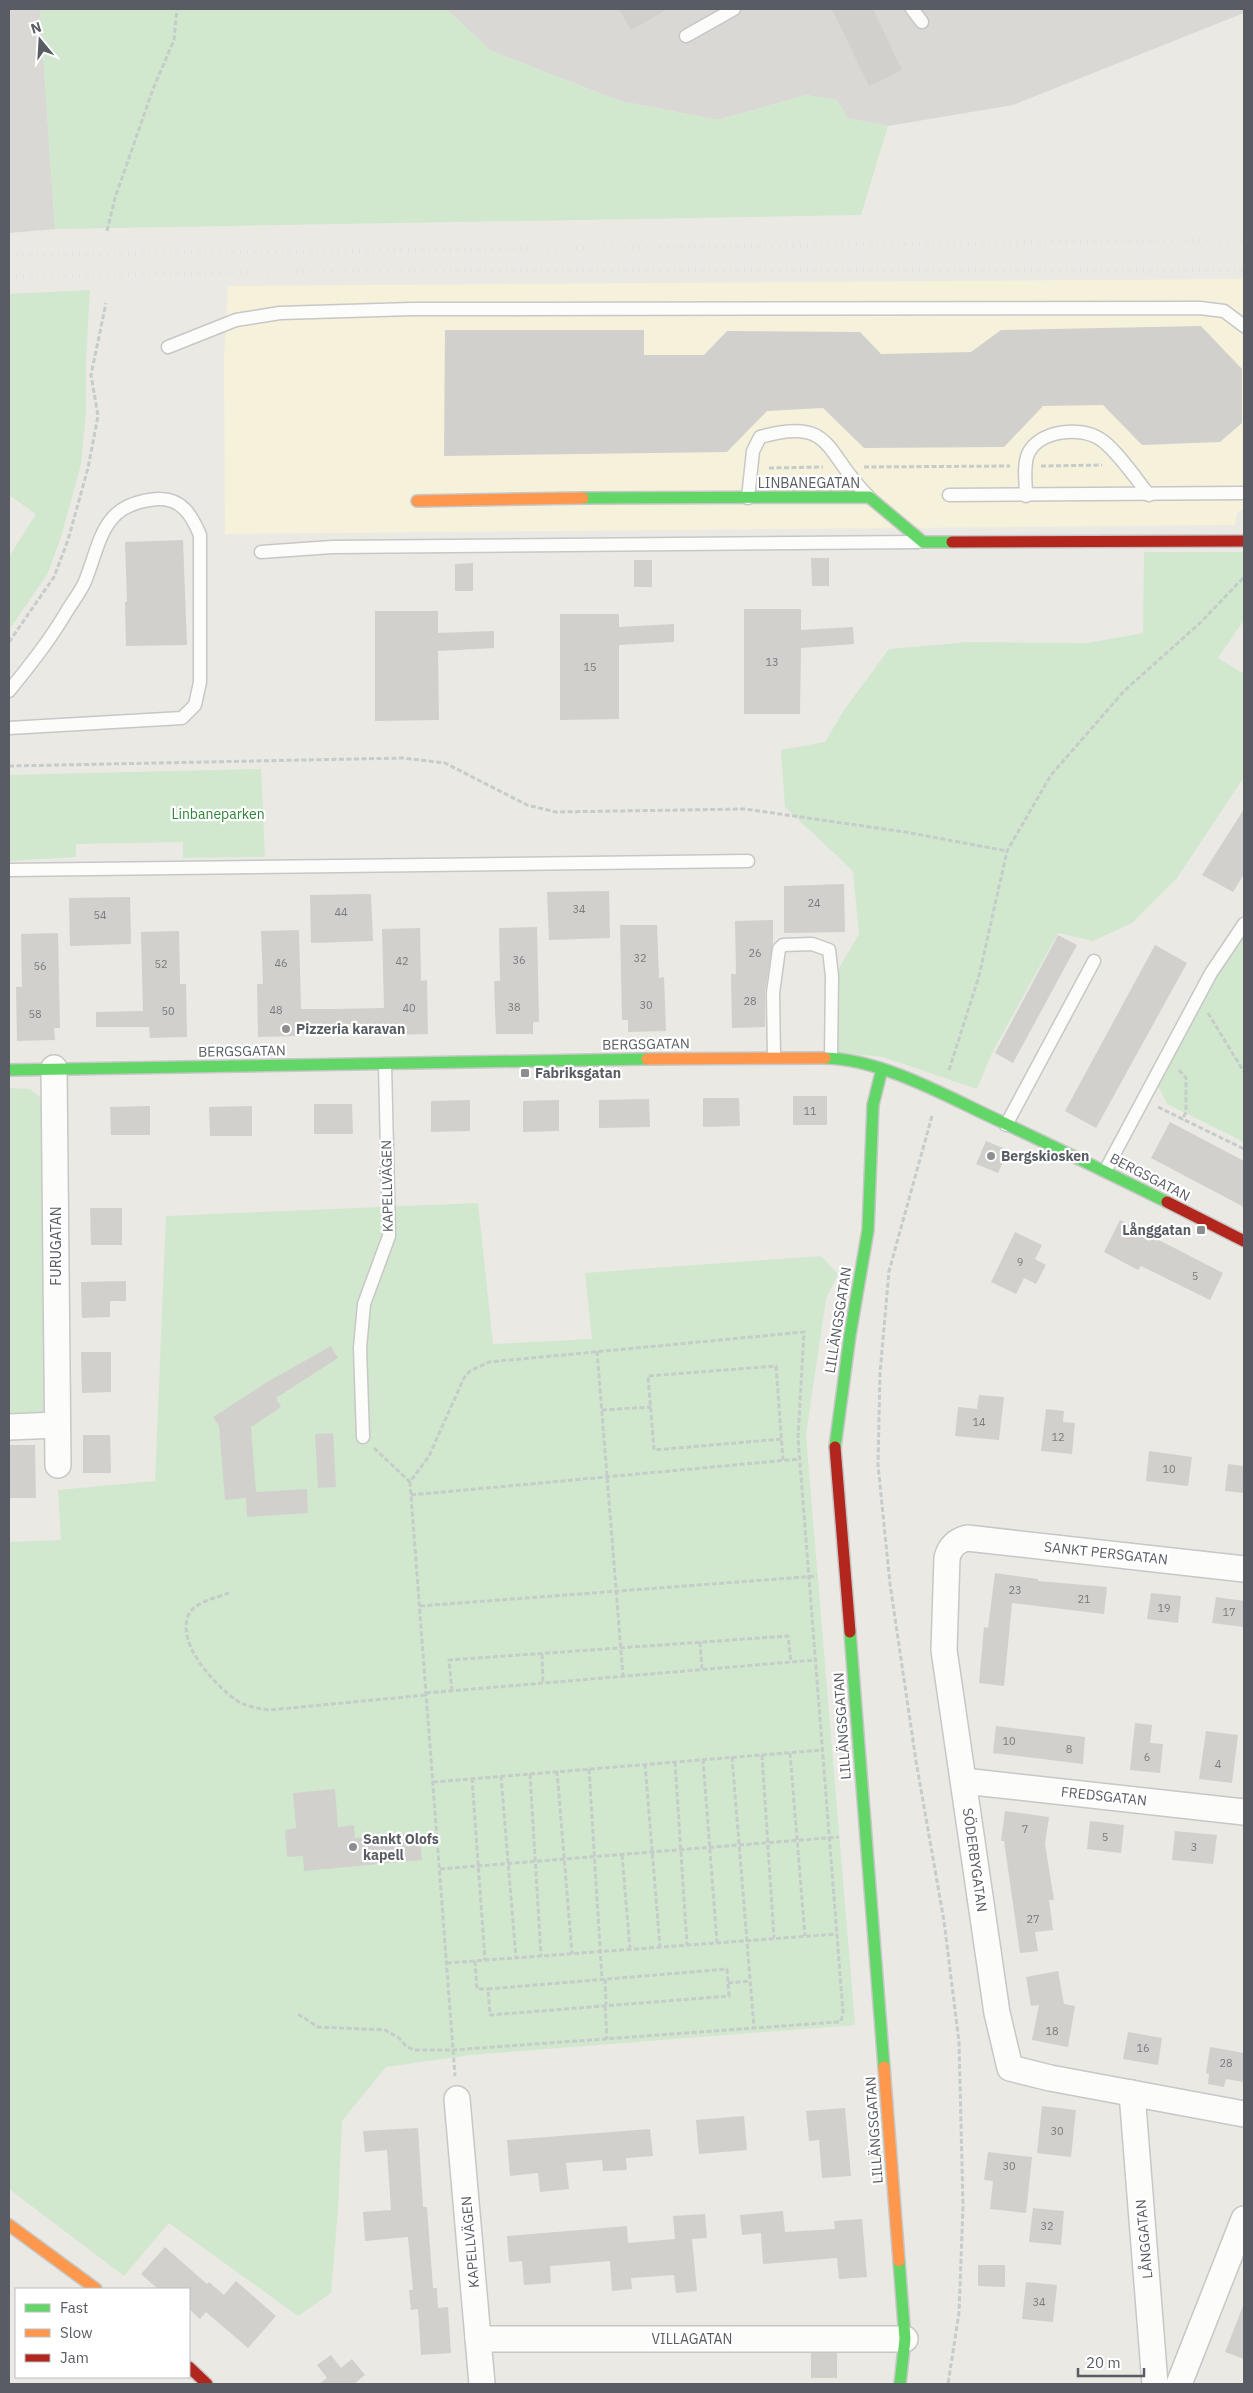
<svg xmlns="http://www.w3.org/2000/svg" width="1253" height="2393" font-family="'IBM Plex Sans',sans-serif">
  <style>
    .commercial { fill: #f6f1db }
    .industrial { fill: #dad8d4 }
    .green { fill: #d1e8cf }
    .building { fill: #d1d0cd }
    .lines { fill: none; stroke-linecap: round; stroke-linejoin: round }
    .lane-casing { stroke: #c7c7c6; stroke-width: 15 }
    .street-casing { stroke: #c7c7c6; stroke-width: 28 }
    .fast-casing { stroke: #c6c7c6; stroke-width: 14 }
    .slow-casing { stroke: #c6c7c6; stroke-width: 14 }
    .jam-casing { stroke: #c6c7c6; stroke-width: 14 }
    .path { stroke: #c6ccc9; stroke-width: 3; stroke-dasharray: 5 2.5; stroke-linecap: butt }
    .lane { stroke: #fcfcfb; stroke-width: 12 }
    .street { stroke: #fcfcfb; stroke-width: 25 }
    .fast { stroke: #63d668; stroke-width: 11 }
    .slow { stroke: #ff974d; stroke-width: 11 }
    .jam { stroke: #b3261e; stroke-width: 11 }
    .rail { stroke: #e2e2e1; stroke-width: 4; stroke-dasharray: 1 6; stroke-linecap: butt }
    .poi-dot { fill: #8c8e90; stroke: #fff; stroke-width: 2 }
    .labels { text-anchor: middle; stroke-width: 4.5; stroke-linejoin: round; paint-order: stroke }
    .number-label { font-size: 11px; fill: #787b7e }
    .street-label { font-size: 14px; fill: #595d63; stroke: #fff }
    .park-label { font-size: 14px; fill: #2f8437; stroke: #fff }
    .poi-label { font-size: 14px; font-weight: bold; fill: #595d63; stroke: #fff; text-anchor: start }
  </style>
  <rect width="100%" height="100%" fill="#eae9e4"/>
  <!-- commercial -->
  <polygon class="commercial" points="1244,279 1244,509 1237,513 1235,525 225,534 224,359 228,286"/>
  <!-- industrial -->
  <g class="industrial">
    <polygon points="9,9 40,9 55,229 9,233"/>
    <polygon points="446,9 1244,9 1244,13 1013,105 888,126 847,118 837,100 806,95 718,120 620,101 491,51"/>
  </g>
  <!-- green -->
  <g class="green">
    <polygon points="40,9 446,9 491,51 620,101 718,120 806,95 837,100 848,118 888,126 861,215 55,229"/>
    <polygon points="90,290 86,359 86,414 81,464 61,537 48,573 9,630 9,557 36,514 9,495 9,294"/>
    <polygon points="1144,552 1244,552 1244,620 1218,658 1244,674 1244,777 1177,878 1132,923 1093,941 1058,933 992,1053 977,1089 883,1057 832,1052 838,970 859,934 853,871 785,807 781,750 825,742 844,710 889,649 968,642 1088,643 1143,633"/>
    <polygon points="261,769 265,857 183,858 183,842 76,844 76,857 9,861 9,775"/>
    <polygon points="1244,924 1244,1142 1167,1104 1157,1084"/>
    <polygon points="9,1088 30,1089 43,1100 51,1410 9,1416"/>
    <polygon points="478,1203 493,1344 592,1339 585,1273 821,1256 838,1274 826,1299 806,1435 855,2025 471,2055 386,2067 342,2121 338,2210 331,2293 298,2316 169,2223 124,2276 9,2189 9,1542 61,1540 58,1490 155,1481 166,1216"/>
  </g>
  <!-- building -->
  <g class="building">
    <polygon points="619,9 668,9 631,30"/>
    <polygon points="832,9 873,9 902,70 869,86"/>
    <polygon points="1201,326 1242,369 1242,423 1220,442 1142,445 1103,405 1043,406 1004,447 864,448 823,408 767,411 727,452 444,456 445,330 644,330 644,355 704,355 727,331 860,332 881,354 971,352 1001,330"/>
    <polygon points="183,540 187,645 126,646 125,602 127,602 125,542"/>
    <polygon points="811,558 829,558 829,586 812,586"/>
    <rect x="634" y="560" width="18" height="27"/>
    <polygon points="473,563 473,591 455,591 455,564"/>
    <polygon points="744,609 801,609 801,630 853,627 854,644 801,648 800,714 744,714"/>
    <polygon points="375,611 438,611 438,633 494,631 494,648 438,651 439,720 375,721"/>
    <polygon points="560,614 619,614 619,627 674,624 674,642 619,645 619,719 560,720"/>
    <polygon points="1244,809 1244,874 1233,892 1202,875"/>
    <polygon points="844,884 845,932 784,933 784,886"/>
    <polygon points="609,891 610,938 549,940 547,892"/>
    <polygon points="371,894 373,941 311,943 310,895"/>
    <polygon points="130,897 131,944 70,946 69,898"/>
    <polygon points="773,920 773,943 765,992 765,1027 732,1028 731,974 736,974 735,921"/>
    <polygon points="620,925 657,925 659,978 664,977 666,1031 628,1032 628,1020 622,1020"/>
    <polygon points="537,927 539,1022 533,1022 533,1034 496,1034 494,981 500,981 499,928"/>
    <polygon points="420,928 421,981 427,980 428,1034 391,1035 390,1024 347,1024 296,1026 296,1036 258,1037 257,984 263,984 261,931 299,930 301,1009 335,1009 384,1008 382,929"/>
    <polygon points="179,931 180,984 186,984 187,1037 150,1038 149,1027 96,1027 96,1012 143,1011 141,932"/>
    <polygon points="58,933 60,1028 54,1028 55,1040 17,1041 16,987 22,987 21,934"/>
    <polygon points="1058,935 1077,945 1013,1063 995,1053"/>
    <polygon points="1155,945 1187,963 1096,1128 1065,1111"/>
    <rect x="793" y="1096" width="34" height="29"/>
    <polygon points="703,1098 739,1098 740,1126 703,1127"/>
    <polygon points="649,1099 650,1127 599,1128 599,1100"/>
    <polygon points="470,1100 470,1131 431,1132 431,1101"/>
    <polygon points="559,1100 559,1131 523,1132 523,1101"/>
    <polygon points="314,1104 352,1104 353,1134 314,1134"/>
    <polygon points="150,1106 150,1135 111,1135 110,1107"/>
    <polygon points="252,1106 252,1136 210,1136 209,1107"/>
    <polygon points="1170,1122 1244,1161 1244,1207 1151,1158"/>
    <polygon points="986,1141 1008,1150 998,1173 976,1164"/>
    <polygon points="90,1208 122,1208 122,1245 91,1245"/>
    <polygon points="1120,1220 1223,1273 1210,1300 1141,1266 1138,1270 1104,1252"/>
    <polygon points="1015,1232 1042,1245 1035,1259 1046,1265 1036,1284 1024,1278 1016,1294 991,1282"/>
    <polygon points="126,1281 126,1301 110,1301 110,1317 82,1318 81,1282"/>
    <polygon points="331,1346 338,1358 276,1398 281,1407 251,1427 256,1492 307,1489 308,1513 247,1517 246,1498 225,1500 219,1426 213,1417 267,1382"/>
    <polygon points="81,1352 111,1352 111,1392 82,1393"/>
    <polygon points="979,1395 1004,1397 999,1440 955,1436 958,1407 977,1409"/>
    <polygon points="1046,1409 1064,1411 1063,1422 1075,1423 1072,1454 1041,1451"/>
    <polygon points="333,1433 336,1487 318,1488 315,1434"/>
    <polygon points="83,1435 110,1435 111,1473 83,1473"/>
    <polygon points="9,1445 35,1445 36,1498 10,1498"/>
    <polygon points="1149,1451 1192,1457 1188,1486 1146,1481"/>
    <polygon points="1228,1464 1244,1466 1244,1493 1225,1491"/>
    <polygon points="995,1573 1038,1579 1038,1581 1107,1587 1104,1614 1012,1603 1004,1686 979,1683 984,1627 988,1628"/>
    <polygon points="1151,1593 1181,1596 1178,1623 1147,1619"/>
    <polygon points="1216,1597 1244,1601 1244,1627 1212,1623"/>
    <polygon points="1135,1723 1152,1725 1150,1743 1163,1744 1160,1773 1130,1770"/>
    <polygon points="996,1726 1085,1737 1083,1764 993,1753"/>
    <polygon points="1206,1731 1238,1735 1232,1783 1199,1779"/>
    <polygon points="335,1789 338,1827 354,1825 355,1838 419,1832 422,1860 304,1871 303,1856 287,1857 285,1830 296,1828 293,1793"/>
    <polygon points="1005,1811 1049,1817 1045,1844 1054,1900 1049,1900 1053,1930 1035,1932 1038,1951 1020,1953 1004,1841 1001,1841"/>
    <polygon points="1090,1821 1124,1825 1121,1853 1087,1849"/>
    <polygon points="1175,1831 1217,1835 1213,1864 1172,1860"/>
    <polygon points="1058,1971 1064,2004 1075,2006 1068,2047 1032,2040 1039,2005 1031,2006 1026,1977"/>
    <polygon points="1128,2032 1162,2038 1158,2065 1123,2059"/>
    <polygon points="1210,2047 1244,2053 1244,2082 1226,2079 1224,2087 1208,2084 1209,2074 1206,2073"/>
    <polygon points="1042,2106 1076,2110 1071,2157 1037,2153"/>
    <polygon points="845,2108 851,2176 822,2178 819,2140 809,2141 806,2111"/>
    <polygon points="744,2116 747,2150 699,2154 696,2120"/>
    <polygon points="418,2128 423,2207 427,2207 433,2288 437,2288 438,2308 448,2307 451,2353 421,2355 418,2309 411,2310 409,2290 413,2290 408,2237 365,2241 363,2212 391,2210 387,2150 365,2152 363,2131"/>
    <polygon points="650,2129 653,2156 626,2158 627,2170 603,2171 602,2160 566,2163 569,2189 540,2192 538,2173 510,2176 507,2140"/>
    <polygon points="988,2152 1032,2157 1026,2213 990,2209 993,2181 984,2180"/>
    <polygon points="1033,2208 1064,2211 1061,2245 1029,2242"/>
    <polygon points="783,2211 785,2232 835,2229 834,2221 862,2219 867,2277 839,2279 837,2258 763,2264 761,2233 742,2235 740,2215"/>
    <polygon points="705,2214 707,2238 692,2239 697,2291 676,2293 674,2275 631,2278 632,2289 612,2291 610,2261 550,2266 551,2283 524,2285 522,2261 509,2262 507,2236 627,2226 628,2243 675,2239 673,2216"/>
    <polygon points="165,2247 207,2284 209,2282 224,2295 236,2281 276,2316 248,2348 206,2312 200,2319 189,2309 189,2289 158,2289 141,2274"/>
    <polygon points="978,2265 1005,2265 1005,2287 978,2286"/>
    <polygon points="1026,2282 1057,2285 1053,2322 1022,2319"/>
    <polygon points="1243,2306 1244,2306 1244,2359 1225,2352"/>
    <rect x="811" y="2353" width="26" height="25"/>
    <polygon points="331,2355 341,2368 352,2359 365,2375 354,2384 319,2384 327,2378 317,2365"/>
  </g>
  <g class="lines">
    <!-- lane casing -->
    <g class="lane-casing">
      <g id="lane">
        <polyline points="912,9 922,22"/>
        <polyline points="686,36 734,9"/>
        <polyline points="168,347 236,320 280,313 412,309 1200,308 1224,311 1244,326"/>
        <polyline points="949,495 1244,493"/>
        <path d="M1026,496c0,-13 -3,-30 2,-42 11,-24 53,-28 72,-15 15,9 37,41 49,56"/>
        <path d="M748,498l5,-47 7,-14c74,-21 64,16 108,59"/>
        <polyline points="261,552 332,547 918,542"/>
        <path d="M9,691c21,-26 41,-51 58,-80 6,-10 15,-21 19,-32 16,-42 17,-76 72,-80 24,-1 34,17 42,36v147l-5,23 -13,13 -173,10"/>
        <polyline points="9,870 748,861"/>
        <polyline points="774,1057 773,993 779,949 783,945 812,944 829,950 832,976 831,1057"/>
        <polyline points="1006,1125 1094,961"/>
        <polyline points="1105,1171 1211,973 1244,924"/>
        <polyline points="363,1437 360,1348 364,1304 389,1236 385,1064"/>
      </g>
    </g>
    <!-- street casing -->
    <g class="street-casing">
      <g id="street">
        <polyline points="54,1068 58,1465"/>
        <polyline points="9,1427 57,1425"/>
        <path d="M1244,1569l-277,-31c-11,3 -17,8 -20,20l-3,92 53,363 13,55 40,10 194,36"/>
        <polyline points="964,1781 1244,1812"/>
        <polyline points="1132,2093 1155,2384"/>
        <polyline points="457,2099 482,2384"/>
        <polyline points="478,2339 905,2339"/>
        <polyline points="1179,2384 1244,2219"/>
      </g>
    </g>
    <!-- fast casing -->
    <g class="fast-casing">
      <g id="fast">
        <polyline points="583,498 869,497 923,542 952,542"/>
        <path d="M825,1058c54,1 116,35 164,58 60,28 119,57 178,86"/>
        <polyline points="9,1070 647,1059"/>
        <polyline points="835,1447 850,1335 868,1230 873,1105 882,1069"/>
        <polyline points="850,1632 884,2067"/>
        <polyline points="899,2261 905,2339 900,2384"/>
      </g>
    </g>
    <!-- slow casing -->
    <g class="slow-casing">
      <g id="slow">
        <polyline points="417,501 583,498"/>
        <polyline points="647,1059 825,1058"/>
        <polyline points="884,2067 899,2261"/>
        <polyline points="9,2225 96,2289"/>
      </g>
    </g>
    <!-- jam casing -->
    <g class="jam-casing">
      <g id="jam">
        <polyline points="952,542 1244,541"/>
        <polyline points="1167,1202 1244,1241"/>
        <polyline points="835,1447 850,1632"/>
        <polyline points="189,2367 207,2384"/>
      </g>
    </g>
    <!-- path -->
    <g class="path">
      <polyline points="107,231 115,198 153,89 174,40 177,9"/>
      <polyline points="1041,466 1102,465"/>
      <polyline points="864,467 1010,466"/>
      <polyline points="769,468 823,467"/>
      <polyline points="9,642 54,577 68,540 88,468 98,416 91,375 106,303"/>
      <polyline points="9,766 403,758 445,763 527,805 556,812 745,809 905,832 1007,851"/>
      <polyline points="1208,1013 1244,1072"/>
      <polyline points="949,1070 979,976 1007,851 1051,775 1125,690 1200,623 1244,577"/>
      <polyline points="1179,1070 1186,1078 1186,1112 1182,1120"/>
      <polyline points="1158,1107 1244,1149"/>
      <polyline points="932,1116 889,1271 880,1373 878,1465 890,1584 916,1761 944,1921 959,2042 963,2206 959,2313 948,2384"/>
      <polyline points="597,1351 623,1676"/>
      <polyline points="602,1410 651,1407"/>
      <polyline points="781,1439 654,1450 648,1376 776,1366 783,1460"/>
      <polyline points="374,1448 410,1482"/>
      <polyline points="411,1495 799,1459"/>
      <path d="M229,1593c-12,5 -33,8 -40,21 -14,29 26,71 47,86 10,7 21,8 33,10l157,-15"/>
      <polyline points="420,1606 817,1576"/>
      <polyline points="700,1642 702,1669"/>
      <polyline points="542,1654 543,1683"/>
      <polyline points="452,1691 449,1660 788,1636 791,1662"/>
      <polyline points="426,1693 815,1660"/>
      <polyline points="790,1753 805,1936"/>
      <polyline points="762,1755 774,1938"/>
      <polyline points="732,1757 754,2028"/>
      <polyline points="703,1759 717,1943"/>
      <polyline points="675,1762 687,1945"/>
      <polyline points="645,1764 660,1947"/>
      <polyline points="589,1769 602,1979"/>
      <polyline points="557,1771 572,1954"/>
      <polyline points="530,1774 541,1956"/>
      <polyline points="501,1776 516,1958"/>
      <polyline points="472,1778 485,1960"/>
      <polyline points="433,1782 822,1750"/>
      <polyline points="622,1855 630,1949"/>
      <polyline points="440,1869 839,1837"/>
      <polyline points="475,1961 477,1989 488,1989"/>
      <polyline points="447,1963 837,1934"/>
      <polygon points="727,1969 729,1996 490,2015 488,1989"/>
      <polyline points="605,1979 606,2005"/>
      <polyline points="728,1983 750,1981"/>
      <polyline points="605,2006 607,2039"/>
      <path d="M298,2014l20,13 67,3 14,8 6,7 8,5h40l384,-28 4,-1 2,-9 -45,-574 6,-106 -315,30 -19,9 -6,7 -35,78 -19,26c15,198 30,396 45,594"/>
    </g>
    <!-- lane -->
    <use href="#lane" class="lane"/>
    <!-- street -->
    <use href="#street" class="street"/>
    <!-- fast -->
    <use href="#fast" class="fast"/>
    <!-- slow -->
    <use href="#slow" class="slow"/>
    <!-- jam -->
    <use href="#jam" class="jam"/>
    <!-- rail -->
    <g class="rail">
      <polyline points="9,255 1244,240"/>
      <polyline points="9,277 331,271 1244,270"/>
    </g>
  </g>
  <!-- markers -->
  <g class="poi-dot">
    <circle cx="286" cy="1029" r="5"/>
    <rect x="520" y="1068" width="10" height="10" rx="2.5"/>
    <circle cx="991" cy="1156" r="5"/>
    <rect x="1196" y="1225" width="10" height="10" rx="2.5"/>
    <circle cx="353" cy="1847" r="5"/>
  </g>
  <g class="labels">
    <!-- number labels -->
    <g class="number-label">
      <text x="772" y="666">13</text>
      <text x="590" y="671">15</text>
      <text x="814" y="907">24</text>
      <text x="579" y="913">34</text>
      <text x="341" y="916">44</text>
      <text x="100" y="919">54</text>
      <text x="755" y="957">26</text>
      <text x="640" y="962">32</text>
      <text x="519" y="964">36</text>
      <text x="402" y="965">42</text>
      <text x="281" y="967">46</text>
      <text x="161" y="968">52</text>
      <text x="40" y="970">56</text>
      <text x="750" y="1005">28</text>
      <text x="646" y="1009">30</text>
      <text x="514" y="1011">38</text>
      <text x="409" y="1012">40</text>
      <text x="276" y="1014">48</text>
      <text x="168" y="1015">50</text>
      <text x="35" y="1018">58</text>
      <text x="810" y="1115">11</text>
      <text x="1020" y="1266">9</text>
      <text x="1195" y="1280">5</text>
      <text x="979" y="1426">14</text>
      <text x="1058" y="1441">12</text>
      <text x="1169" y="1473">10</text>
      <text x="1015" y="1594">23</text>
      <text x="1084" y="1603">21</text>
      <text x="1164" y="1612">19</text>
      <text x="1229" y="1616">17</text>
      <text x="1009" y="1745">10</text>
      <text x="1069" y="1753">8</text>
      <text x="1147" y="1761">6</text>
      <text x="1218" y="1768">4</text>
      <text x="1025" y="1833">7</text>
      <text x="1105" y="1841">5</text>
      <text x="1194" y="1851">3</text>
      <text x="1033" y="1923">27</text>
      <text x="1052" y="2035">18</text>
      <text x="1143" y="2052">16</text>
      <text x="1226" y="2067">28</text>
      <text x="1057" y="2135">30</text>
      <text x="1009" y="2170">30</text>
      <text x="1047" y="2230">32</text>
      <text x="1039" y="2306">34</text>
    </g>
    <!-- street labels -->
    <g class="street-label">
      <text x="809" y="488">LINBANEGATAN</text>
      <text transform="translate(646 1044) rotate(-1)" y="5">BERGSGATAN</text>
      <text transform="translate(242 1051) rotate(-1)" y="5">BERGSGATAN</text>
      <text transform="translate(1150 1177) rotate(27)" y="5">BERGSGATAN</text>
      <text transform="translate(387 1186) rotate(-91)" y="5">KAPELLVÄGEN</text>
      <text transform="translate(56 1246) rotate(-90)" y="5">FURUGATAN</text>
      <text transform="translate(838 1320) rotate(-81)" y="5">LILLÄNGSGATAN</text>
      <text transform="translate(1106 1553) rotate(6)" y="5">SANKT PERSGATAN</text>
      <text transform="translate(842 1726) rotate(-94)" y="5">LILLÄNGSGATAN</text>
      <text transform="translate(1104 1796) rotate(6)" y="5">FREDSGATAN</text>
      <text transform="translate(975 1860) rotate(82)" y="5">SÖDERBYGATAN</text>
      <text transform="translate(874 2130) rotate(-94)" y="5">LILLÄNGSGATAN</text>
      <text transform="translate(1144 2239) rotate(-95)" y="5">LÅNGGATAN</text>
      <text transform="translate(470 2242) rotate(-95)" y="5">KAPELLVÄGEN</text>
      <text x="692" y="2344">VILLAGATAN</text>
    </g>
    <!-- park labels -->
    <g class="park-label">
      <text x="218" y="819">Linbaneparken</text>
    </g>
    <!-- poi labels -->
    <g class="poi-label">
      <text x="296" y="1034">Pizzeria karavan</text>
      <text x="535" y="1078">Fabriksgatan</text>
      <text x="1001" y="1161">Bergskiosken</text>
      <text x="1191" y="1235" text-anchor="end">Långgatan</text>
      <text x="363" y="1844">Sankt Olofs<tspan x="363" dy="16">kapell</tspan></text>
    </g>
  </g>
  <!-- border -->
  <rect width="1253" height="2393" fill="none" stroke="#595d63" stroke-width="20"/>
  <!-- legend -->
  <rect x="15" y="2288" width="175" height="90" fill="#ffffff" stroke="#bdbec1"/>
  <rect x="25" y="2304" width="25" height="8" fill="#63d668" stroke="#bdbec1"/>
  <text x="60" y="2313" font-size="15" fill="#595d63">Fast</text>
  <rect x="25" y="2329" width="25" height="8" fill="#ff974d" stroke="#bdbec1"/>
  <text x="60" y="2338" font-size="15" fill="#595d63">Slow</text>
  <rect x="25" y="2354" width="25" height="8" fill="#b3261e" stroke="#bdbec1"/>
  <text x="60" y="2363" font-size="15" fill="#595d63">Jam</text>
  <!-- north arrow -->
  <g transform="translate(40 40) rotate(342)" stroke="#ffffff" stroke-width="4" paint-order="stroke">
  <path d="M0-4L9 19L0 12L-9 19Z" fill="#595d63"/>
  <text y="-8" font-size="14" font-weight="bold" text-anchor="middle" fill="#595d63">N</text>
  </g>
  <!-- scale -->
  <path d="M1078 2368v8h66v-8" fill="none" stroke="#595d63" stroke-width="2.5"/>
  <text x="1086" y="2368" font-size="15" fill="#595d63" stroke="#ffffff" stroke-width="4" paint-order="stroke">20 m</text>
</svg>
